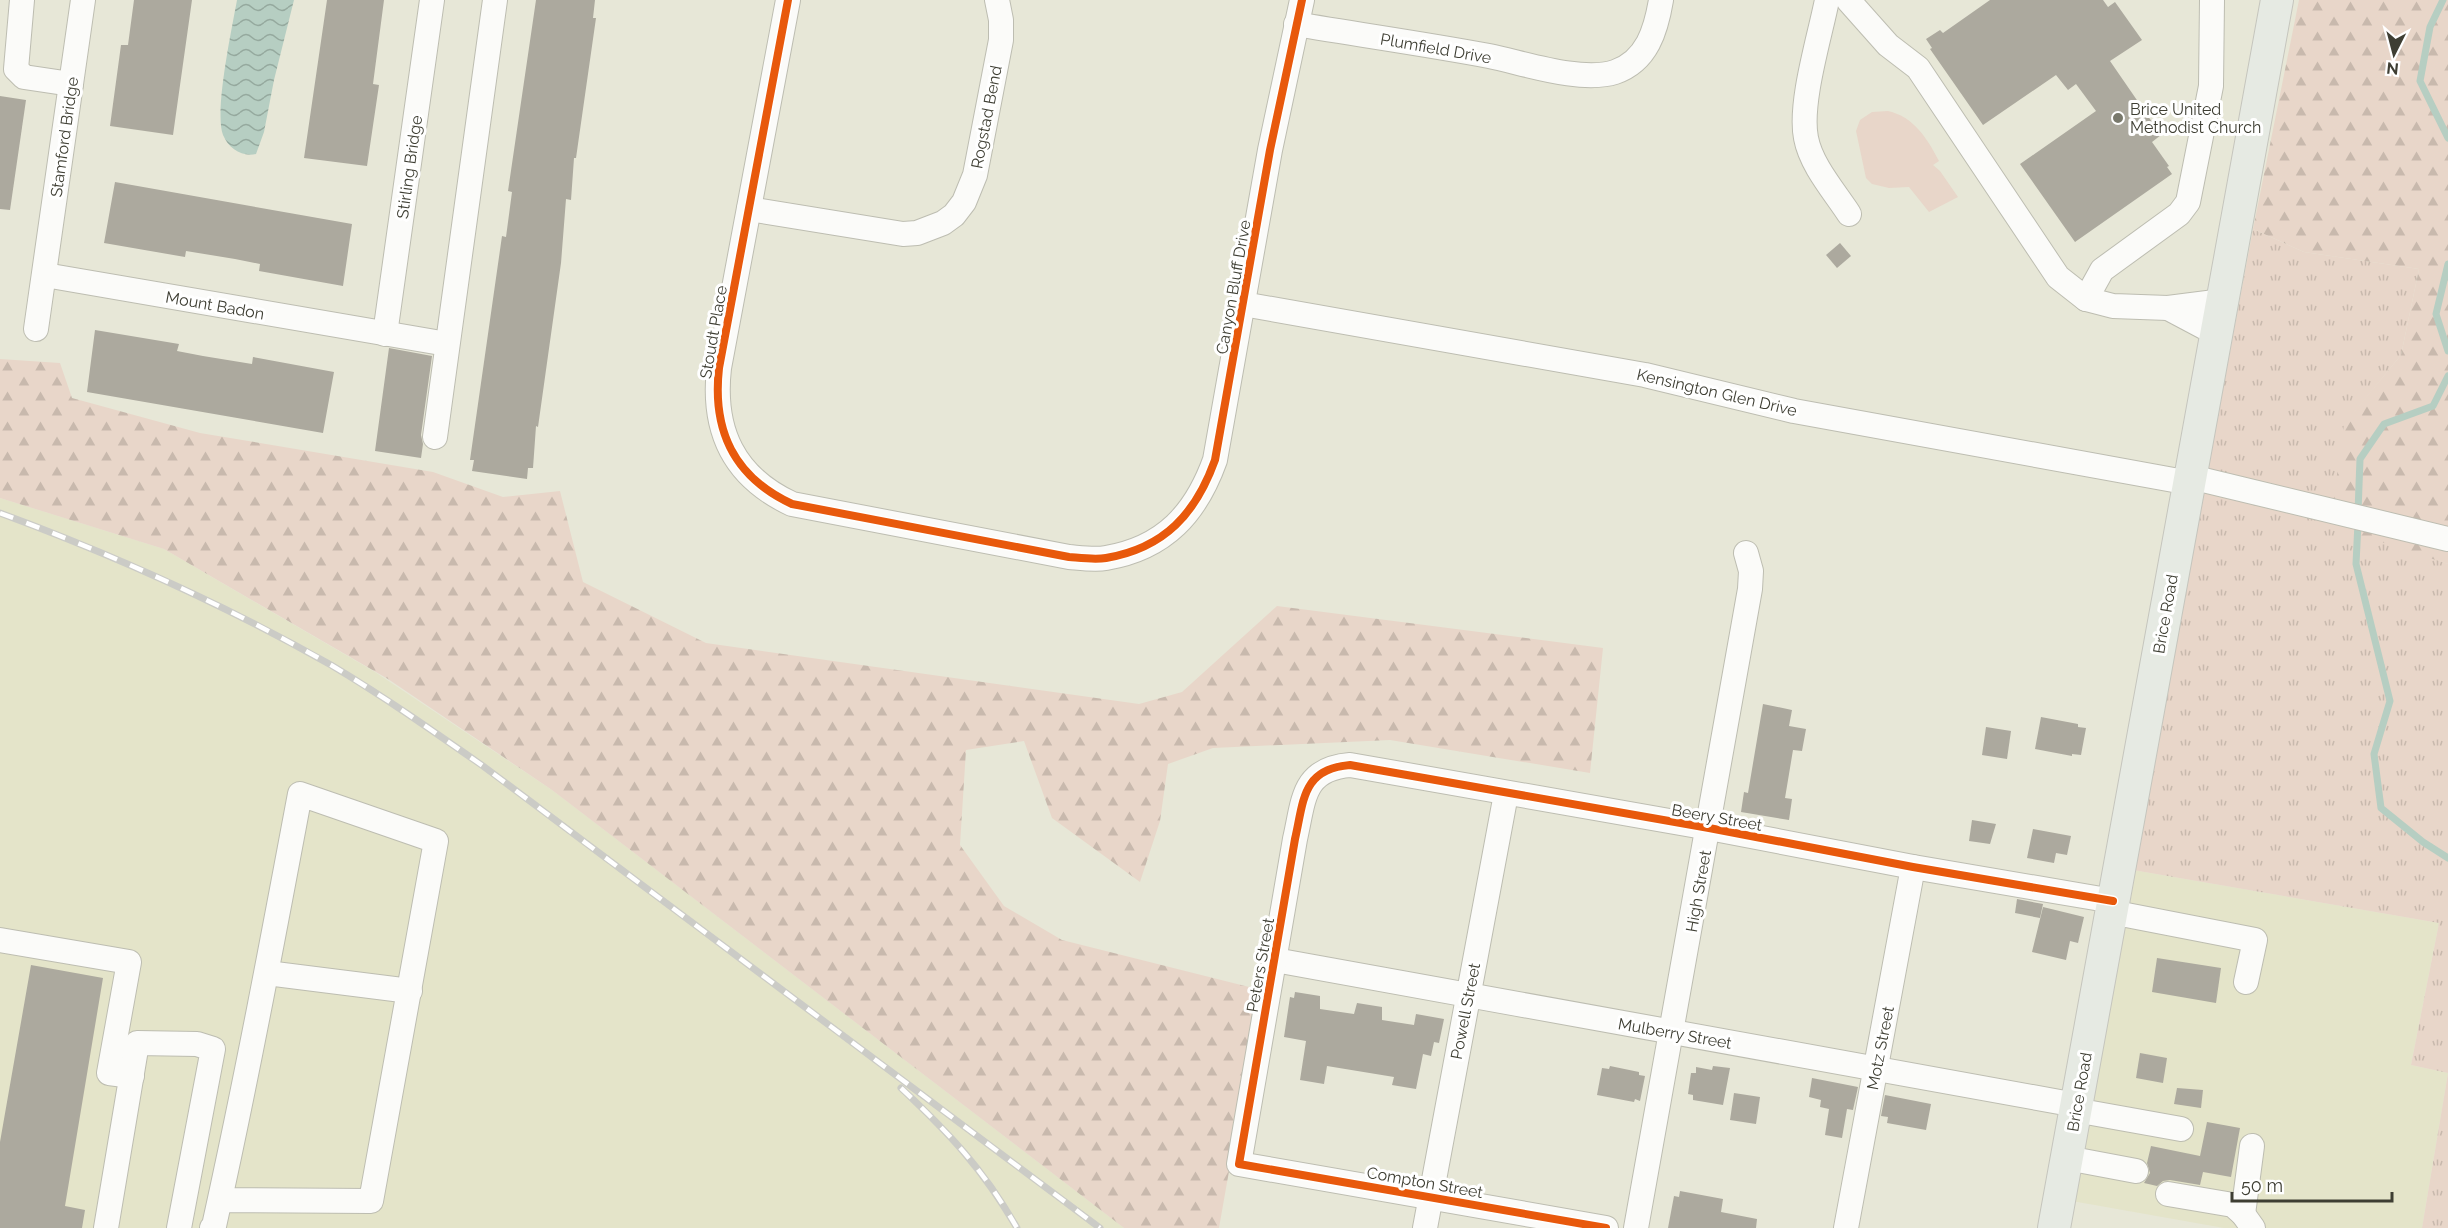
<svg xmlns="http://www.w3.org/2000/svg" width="2448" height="1228" font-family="Raleway,sans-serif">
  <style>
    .built { fill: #e4e4c9 }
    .grass { fill: url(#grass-tufts) }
    .forest { fill: url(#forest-firs) }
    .park { fill: #e8d6c9 }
    .water { fill: url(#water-waves) }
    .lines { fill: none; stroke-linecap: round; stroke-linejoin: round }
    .stream { stroke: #b6cec2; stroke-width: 7 }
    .building { fill: #aca99e }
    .minor-casing { stroke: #bdbdb1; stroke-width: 26 }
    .major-casing { stroke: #c5c5bd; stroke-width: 34 }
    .minor { stroke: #fbfbf9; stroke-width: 24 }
    .major { stroke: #e6eae3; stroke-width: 32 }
    .rail-casing { stroke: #cbcbc6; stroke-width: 7 }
    .rail { stroke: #fff; stroke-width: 4.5; stroke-dasharray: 14; stroke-linecap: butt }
    .cycleway-casing { stroke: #fff; stroke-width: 11 }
    .cycleway { stroke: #e8590c; stroke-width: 8 }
    .poi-dot { fill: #79796c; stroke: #fff; stroke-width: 2 }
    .labels { text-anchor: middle; stroke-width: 6; stroke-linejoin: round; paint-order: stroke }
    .street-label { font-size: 16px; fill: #3e3e33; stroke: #fff }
    .poi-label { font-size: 16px; fill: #3e3e33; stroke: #fff; text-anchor: start }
  </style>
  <defs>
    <pattern id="grass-tufts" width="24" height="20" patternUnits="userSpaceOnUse" patternTransform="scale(1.5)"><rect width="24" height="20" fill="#e8d6c9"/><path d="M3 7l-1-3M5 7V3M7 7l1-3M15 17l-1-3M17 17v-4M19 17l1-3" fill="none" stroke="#c8b9ad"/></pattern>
    <pattern id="forest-firs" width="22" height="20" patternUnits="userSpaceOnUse" patternTransform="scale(1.5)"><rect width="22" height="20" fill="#e8d6c9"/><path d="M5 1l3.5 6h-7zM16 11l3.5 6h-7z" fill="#c8b9ad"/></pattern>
    <pattern id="water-waves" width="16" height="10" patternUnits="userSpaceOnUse" patternTransform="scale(1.5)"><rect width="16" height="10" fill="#b6cec2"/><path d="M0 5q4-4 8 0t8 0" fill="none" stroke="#95a99e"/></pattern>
  </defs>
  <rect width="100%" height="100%" fill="#e7e7d7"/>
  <!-- built -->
  <g class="built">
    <polygon points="0,498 164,549 375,672 552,790 1124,1228 0,1228"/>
    <polygon points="2133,870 2439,923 2411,1065 2448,1073 2422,1228 2224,1228 2072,1201"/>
  </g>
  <!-- grass -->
  <polygon class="grass" points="2253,229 2304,252 2419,269 2401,355 2344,425 2435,559 2448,564 2448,1228 2422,1228 2448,1073 2411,1065 2439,923 2133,870"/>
  <!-- forest -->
  <g class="forest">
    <polygon points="2299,0 2448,0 2448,564 2330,525 2344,424 2401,355 2419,269 2304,252 2253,229"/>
    <polygon points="0,359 60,363 72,398 200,433 433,472 503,497 560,491 583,582 706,643 1139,704 1182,692 1277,606 1603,648 1590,773 1390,740 1213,748 1168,764 1160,821 1140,882 1052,818 1024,741 966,750 960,845 1004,906 1062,940 1261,990 1219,1228 1124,1228 552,790 388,679 164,549 0,498"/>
  </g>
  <!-- park -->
  <path class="park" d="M1888,111c26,6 39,27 51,50l-6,4 7,6 18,26 -29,15 -20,-25 -20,1 -17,-4 -6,-6 -10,-47 4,-11 12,-8z"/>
  <!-- water -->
  <path class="water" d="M237,0h57l-20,80 -10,52 -8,22c-14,3 -27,-5 -33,-19 -9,-23 9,-107 14,-135z"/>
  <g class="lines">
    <!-- stream -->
    <g class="stream">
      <polyline points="2443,0 2430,27 2420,81 2448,138"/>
      <polyline points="2448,264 2436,314 2448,351"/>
      <polyline points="2358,512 2360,459 2384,424 2433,406 2448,376"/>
      <polyline points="2358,523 2356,564 2390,701 2374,754 2381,808 2423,842 2448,858"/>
    </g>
  </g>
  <!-- building -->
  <g class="building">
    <polygon points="134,0 192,0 173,135 110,126 121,45 128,45"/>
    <polygon points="327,0 384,0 373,84 379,85 367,166 304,158"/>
    <polygon points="536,0 595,0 593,18 596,18 576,158 574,158 571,200 566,199 561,263 538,427 536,426 533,468 528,468 527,479 472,471 474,460 470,460 502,236 506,237 512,192 508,191"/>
    <polygon points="1990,0 2103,0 2108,7 2115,2 2142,40 2110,61 2161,135 2152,142 2169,166 2167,167 2172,174 2075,242 2020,164 2096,111 2076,84 2068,90 2056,75 1983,125 1930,49 1932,48 1926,39 1940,30 1943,33"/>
    <polygon points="0,96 26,100 10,210 0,209"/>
    <polygon points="115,182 352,224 343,286 259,271 260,264 235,259 186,251 185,257 104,243"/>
    <polygon points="1840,243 1851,256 1837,268 1826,255"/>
    <polygon points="95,330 179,344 177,351 203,356 252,364 253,357 334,372 323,433 87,392"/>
    <polygon points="389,348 432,356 421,435 423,444 421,458 375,451"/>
    <polygon points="1763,704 1792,710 1789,726 1806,729 1802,751 1793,750 1785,798 1792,799 1789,820 1741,812 1744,792 1748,793"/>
    <polygon points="2041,717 2078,724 2078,727 2086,728 2081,755 2072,754 2072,756 2035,749"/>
    <polygon points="1986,727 2011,731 2007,759 1982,755"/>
    <polygon points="1972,820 1996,824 1990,844 1969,841"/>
    <polygon points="2033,829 2071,836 2067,855 2056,853 2054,863 2027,858"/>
    <polygon points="2017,899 2043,904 2040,918 2015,913"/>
    <polygon points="2043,907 2084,917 2078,943 2070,941 2066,960 2032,952"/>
    <polygon points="2157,958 2221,968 2216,1003 2152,992"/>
    <polygon points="31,965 103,978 65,1206 85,1210 82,1228 0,1228 0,1142"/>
    <polygon points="1295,992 1320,996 1320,1009 1354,1014 1357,1003 1382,1007 1382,1020 1414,1025 1416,1014 1444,1019 1439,1043 1434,1042 1431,1056 1423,1054 1416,1089 1392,1085 1394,1077 1327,1066 1324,1084 1300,1080 1306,1041 1284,1037 1290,997 1294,998"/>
    <polygon points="2140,1053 2167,1058 2163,1083 2136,1078"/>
    <polygon points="1610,1066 1639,1072 1639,1075 1645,1076 1640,1101 1635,1099 1634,1102 1597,1095 1602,1068 1609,1069"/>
    <polygon points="1713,1066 1730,1068 1723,1105 1693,1100 1693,1095 1688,1094 1691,1073 1696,1073 1696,1067 1712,1070"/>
    <polygon points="1812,1078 1858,1087 1853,1110 1847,1109 1842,1138 1825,1135 1829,1109 1820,1107 1821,1100 1809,1097"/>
    <polygon points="2177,1088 2203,1090 2201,1108 2174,1104"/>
    <polygon points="1734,1093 1760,1097 1756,1124 1730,1120"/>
    <polygon points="1885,1095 1931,1104 1926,1130 1887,1123 1888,1117 1881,1116"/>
    <polygon points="2207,1122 2240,1128 2231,1177 2203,1172 2200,1185 2170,1180 2163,1181 2157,1186 2144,1183 2150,1173 2147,1163 2151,1146 2200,1156"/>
    <polygon points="1680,1191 1723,1199 1721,1212 1757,1219 1756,1228 1668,1228 1674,1196 1679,1197"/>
  </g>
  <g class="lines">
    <!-- minor casing -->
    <g class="minor-casing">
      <g id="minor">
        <polyline points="22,0 16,69 24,77 71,84"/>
        <path d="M788,0l-69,368c-7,63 15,109 73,136l277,53c12,1 26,3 37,1 59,-10 90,-45 109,-98l55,-310 32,-150"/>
        <path d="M1827,0c-7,36 -28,103 -21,138 5,27 28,53 43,76"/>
        <polyline points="1848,0 1888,45 1918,68 2058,277 2086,299 2113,306 2168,308"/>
        <path d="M1296,24c64,11 129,20 193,32 35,7 92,27 126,16 32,-11 41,-42 46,-72"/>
        <polyline points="749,209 903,234 917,233 943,223 954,215 964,202 975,175 1001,40 1001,20 997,0"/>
        <polyline points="45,275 447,344"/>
        <polyline points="2086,299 2102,270 2179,214 2188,202 2211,86 2212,0"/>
        <polyline points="1243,304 1645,375 1794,411 2190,483"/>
        <polyline points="36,329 83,0"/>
        <polyline points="385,334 432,0"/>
        <polyline points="2217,334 2168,308 2223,301"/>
        <polyline points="435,437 495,0"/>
        <polyline points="2191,477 2448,539"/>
        <polyline points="2111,912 2255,940 2246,982"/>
        <polyline points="0,940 129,962 109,1073 132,1076"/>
        <polyline points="1275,960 2076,1105"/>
        <polyline points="267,973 410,991"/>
        <polyline points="2075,1110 2181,1129"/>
        <polyline points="2067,1158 2136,1171"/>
        <polyline points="2168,1194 2233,1205 2243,1214 2253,1228"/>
        <polyline points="2243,1214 2252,1146"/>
        <polyline points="106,1228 137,1043 197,1044 213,1049 179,1228"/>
        <path d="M212,1228l2,-2c32,-144 59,-288 86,-432l136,47 -65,360 -151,-1"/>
        <polyline points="1425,1228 1506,794"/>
        <path d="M1606,1228l-367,-64 56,-325c9,-39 7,-70 55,-74l359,63 204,39 200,34"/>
        <polyline points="1636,1228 1750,589 1751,571 1746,553"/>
        <polyline points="1846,1228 1913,867"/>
      </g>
    </g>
    <!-- major casing -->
    <g class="major-casing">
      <polyline id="major" points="2054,1228 2277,0"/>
    </g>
    <!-- minor -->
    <use href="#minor" class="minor"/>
    <!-- major -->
    <use href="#major" class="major"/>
    <!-- rail casing -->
    <g class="rail-casing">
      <g id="rail">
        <path d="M0,513c114,42 225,92 331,152 52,31 102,66 152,101l617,462"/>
        <path d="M901,1088c49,46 82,81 116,140"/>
      </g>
    </g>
    <!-- rail -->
    <use href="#rail" class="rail"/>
    <!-- cycleway casing -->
    <g class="cycleway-casing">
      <g id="cycleway">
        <path d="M788,0l-69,368c-7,63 15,109 73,136l277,53c12,1 26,3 37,1 59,-10 90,-45 109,-98l55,-310 32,-150"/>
        <path d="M1606,1228l-367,-64 56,-325c9,-39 7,-70 55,-74l359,63 204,39 200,34"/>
      </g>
    </g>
    <!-- cycleway -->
    <use href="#cycleway" class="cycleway"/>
  </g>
  <!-- markers -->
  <circle class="poi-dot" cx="2118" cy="118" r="6"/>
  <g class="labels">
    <!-- street labels -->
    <g class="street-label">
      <text transform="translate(1436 48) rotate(10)" y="6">Plumfield Drive</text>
      <text transform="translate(986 117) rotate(-79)" y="6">Rogstad Bend</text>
      <text transform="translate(64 137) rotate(-82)" y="6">Stamford Bridge</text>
      <text transform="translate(409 167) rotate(-82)" y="6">Stirling Bridge</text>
      <text transform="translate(1233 287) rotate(-80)" y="6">Canyon Bluff Drive</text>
      <text transform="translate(215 305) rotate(10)" y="6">Mount Badon</text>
      <text transform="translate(713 332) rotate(-80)" y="6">Stoudt Place</text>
      <text transform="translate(1717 392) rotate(13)" y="6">Kensington Glen Drive</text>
      <text transform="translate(2165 614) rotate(-80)" y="6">Brice Road</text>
      <text transform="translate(1717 817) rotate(10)" y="6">Beery Street</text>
      <text transform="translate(1698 891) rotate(-80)" y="6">High Street</text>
      <text transform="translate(1260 965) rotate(-80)" y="6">Peters Street</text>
      <text transform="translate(1465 1011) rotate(-79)" y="6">Powell Street</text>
      <text transform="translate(1675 1033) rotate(10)" y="6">Mulberry Street</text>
      <text transform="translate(1880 1048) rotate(-79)" y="6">Motz Street</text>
      <text transform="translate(2079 1092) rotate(-80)" y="6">Brice Road</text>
      <text transform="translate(1425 1182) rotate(10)" y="6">Compton Street</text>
    </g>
    <!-- poi labels -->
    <g class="poi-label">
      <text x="2130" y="115">Brice United<tspan x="2130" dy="18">Methodist Church</tspan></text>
    </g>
  </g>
  <!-- north arrow -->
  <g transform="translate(2394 54) rotate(186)" stroke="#ffffff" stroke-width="4.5" paint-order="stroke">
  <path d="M0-4.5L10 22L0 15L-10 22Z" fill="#3e3e33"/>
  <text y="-9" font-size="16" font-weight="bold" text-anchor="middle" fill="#3e3e33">N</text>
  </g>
  <!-- scale -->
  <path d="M2232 1192v9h160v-9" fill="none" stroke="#3e3e33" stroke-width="3"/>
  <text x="2241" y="1192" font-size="18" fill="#3e3e33" stroke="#ffffff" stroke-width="4.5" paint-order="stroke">50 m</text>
</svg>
